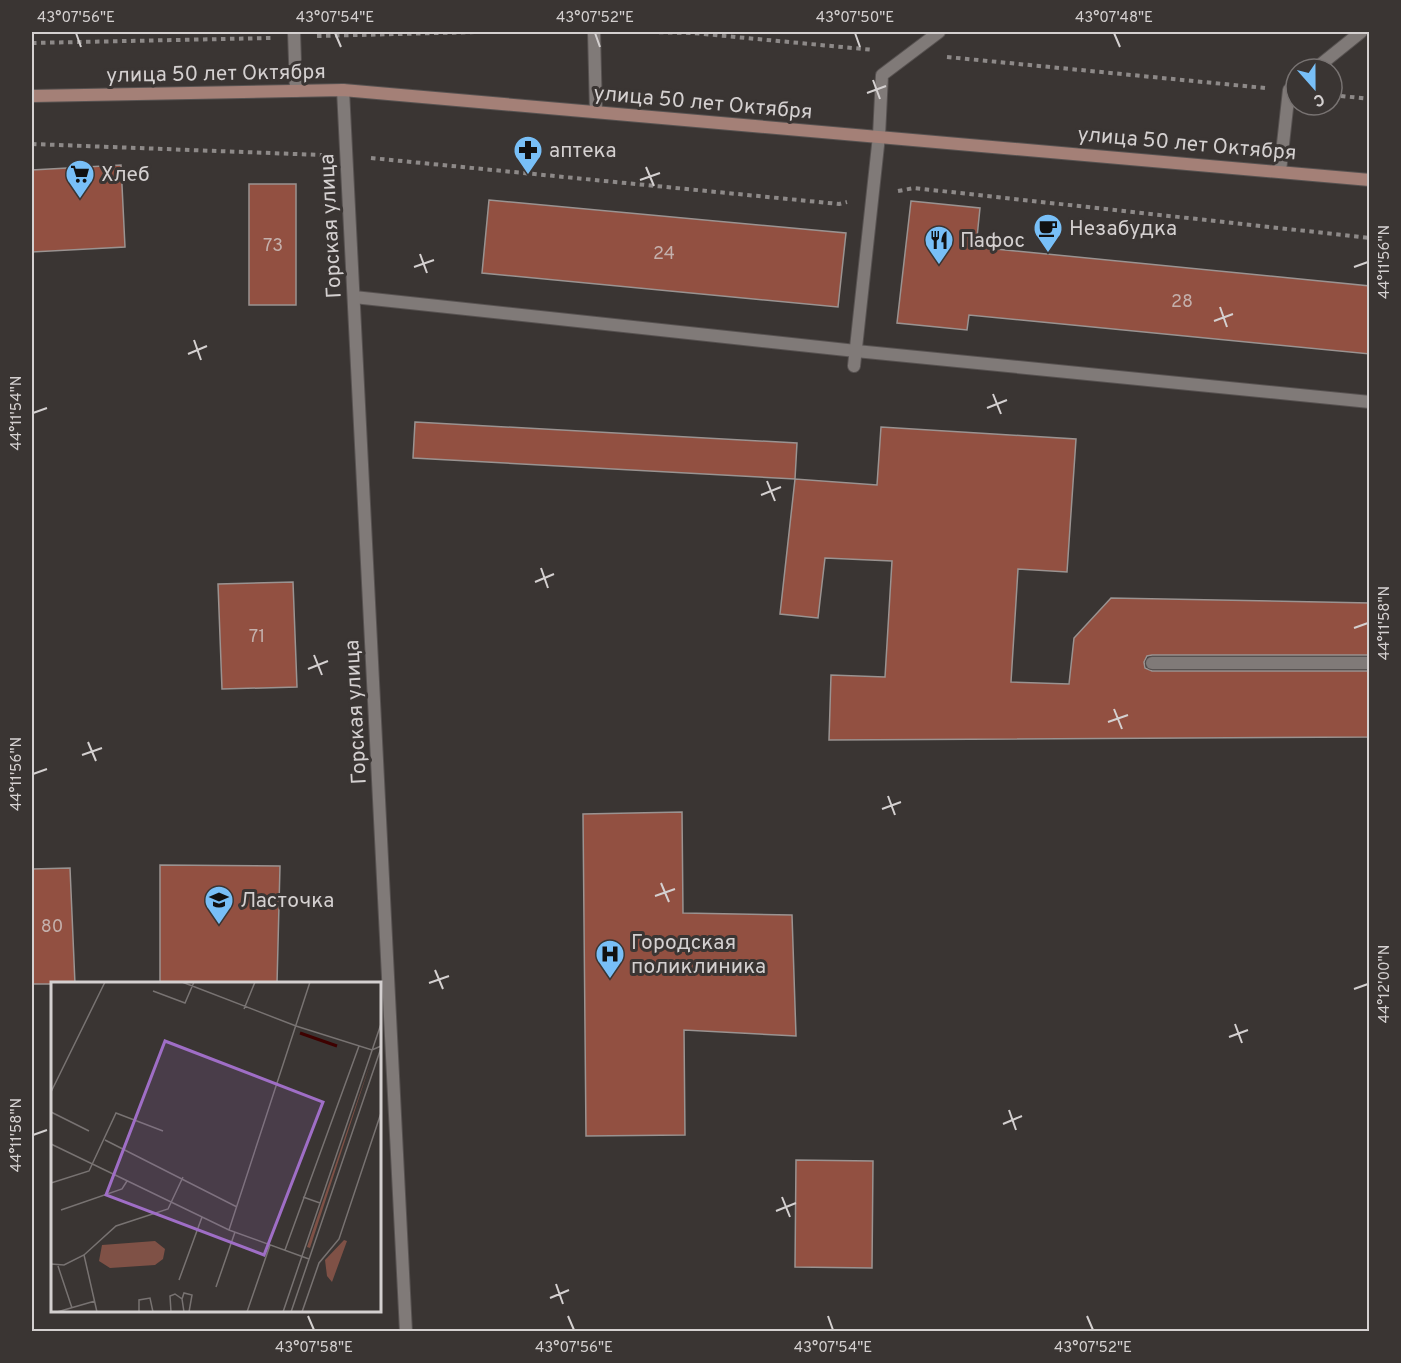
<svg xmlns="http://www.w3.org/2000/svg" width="1401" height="1363" font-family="Overpass,sans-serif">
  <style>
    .building { fill: #925041; stroke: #9a9391; stroke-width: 1.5 }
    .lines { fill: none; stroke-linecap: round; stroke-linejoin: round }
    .service-casing { stroke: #575251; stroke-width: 14 }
    .minor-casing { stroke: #575251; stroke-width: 14 }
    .secondary-casing { stroke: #575251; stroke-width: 14 }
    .path { stroke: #8d8988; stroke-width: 4; stroke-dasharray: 4.5 4.5; stroke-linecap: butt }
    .service { stroke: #807a78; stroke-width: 12 }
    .minor { stroke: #807a78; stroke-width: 12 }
    .secondary { stroke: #a48077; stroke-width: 12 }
    .ticks { fill: none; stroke: #d4d0d0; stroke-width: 2 }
    .labels { text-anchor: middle; stroke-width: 6; stroke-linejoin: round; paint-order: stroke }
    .number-label { font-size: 18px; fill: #c4b0ac }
    .street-label { font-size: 21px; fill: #d4d0d0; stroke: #3a3533 }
    .poi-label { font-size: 21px; fill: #d4d0d0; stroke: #3a3533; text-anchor: start }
    .inset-river { fill: none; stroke: #3e0100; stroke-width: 3 }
    .inset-road { fill: none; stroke: #787372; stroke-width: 1.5 }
    .view { fill: #9f6ec6; fill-opacity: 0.15; stroke: #9f6ec6; stroke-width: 3 }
    .inset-edge { fill: none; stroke: #d4d0d0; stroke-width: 3 }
    .neatline { fill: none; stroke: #d4d0d0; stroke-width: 2 }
    .ticks-label { font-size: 15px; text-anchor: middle; fill: #d4d0d0 }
  </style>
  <rect width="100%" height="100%" fill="#3a3533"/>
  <!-- building -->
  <g class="building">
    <polygon points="121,165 125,247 32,252 32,170"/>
    <rect x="249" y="184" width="47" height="121"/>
    <polygon points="489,200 846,233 838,307 482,273"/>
    <polygon points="911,201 980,208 976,247 1370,286 1370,354 969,315 967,330 897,323"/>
    <polygon points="415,422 797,443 795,479 413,458"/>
    <polygon points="881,427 1076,439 1067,572 1018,569 1011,682 1069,684 1074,638 1111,598 1370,603 1370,655 1152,655 1147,656 1144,662 1145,668 1152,671 1370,671 1370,737 829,740 831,675 885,677 892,561 825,558 818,618 780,614 795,479 877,485"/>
    <polygon points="293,582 297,687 222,689 218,584"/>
    <polygon points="682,812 683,913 792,915 796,1036 684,1030 685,1135 586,1136 583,814"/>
    <polygon points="160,865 280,866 277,984 160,984"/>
    <polygon points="70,868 75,984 32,984 32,869"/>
    <polygon points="796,1160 873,1161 872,1268 795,1267"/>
  </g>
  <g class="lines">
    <!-- service casing -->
    <g class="service-casing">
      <g id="service">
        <polyline points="294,32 296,91"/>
        <polyline points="594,32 596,112"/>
        <polyline points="1315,69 1361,32"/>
        <polyline points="1280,171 1289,90 1296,85"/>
        <polyline points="354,297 856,351 1370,402"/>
        <polyline points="854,366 879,136 882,75 939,32"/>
        <polyline points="1152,663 1370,663"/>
      </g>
    </g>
    <!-- minor casing -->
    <g class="minor-casing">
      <polyline id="minor" points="343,90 406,1332"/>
    </g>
    <!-- secondary casing -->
    <g class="secondary-casing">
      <polyline id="secondary" points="32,96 343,90 1370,180"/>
    </g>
    <!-- path -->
    <g class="path">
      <polyline points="650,32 693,33 874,50"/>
      <polyline points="317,36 478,32"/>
      <polyline points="32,43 271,38"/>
      <polyline points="947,57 1265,88"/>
      <polyline points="1332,95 1370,99"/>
      <polyline points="32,144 322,155"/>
      <polyline points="371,158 839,204 847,202"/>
      <polyline points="898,191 914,188 1370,238"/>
    </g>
    <!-- service -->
    <use href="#service" class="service"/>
    <!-- minor -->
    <use href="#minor" class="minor"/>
    <!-- secondary -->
    <use href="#secondary" class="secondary"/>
  </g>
  <!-- ticks -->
  <path class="ticks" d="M76,33l5,14M335,33l6,14M595,33l5,14M855,33l5,14M1114,33l6,14M873,80l7,19M867,93l19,-7M646,167l8,19M640,180l20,-7M420,254l7,19M414,267l20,-7M1354,267l14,-5M1220,307l7,20M1214,321l19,-7M194,340l7,20M188,354l19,-8M993,394l8,20M987,408l20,-8M33,413l14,-5M767,481l8,20M761,495l20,-8M541,568l7,20M535,582l19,-8M1354,628l14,-5M314,655l8,20M308,669l20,-8M1114,709l8,20M1108,722l20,-7M88,742l8,19M82,755l20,-7M33,774l14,-5M888,796l7,19M882,809l19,-7M661,883l8,19M655,896l20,-7M435,970l8,19M429,983l20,-7M1354,989l14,-5M1235,1024l7,19M1229,1037l19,-7M1009,1110l7,20M1003,1124l19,-8M33,1135l14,-5M782,1197l8,20M776,1211l20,-8M556,1284l7,20M550,1298l19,-8M308,1316l6,14M568,1316l6,14M828,1316l5,14M1087,1316l6,14"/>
  <!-- icons -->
  <defs>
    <g id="pharmacy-pin" transform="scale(1.5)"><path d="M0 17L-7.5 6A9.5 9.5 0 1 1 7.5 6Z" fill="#78bff7" stroke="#3a3533"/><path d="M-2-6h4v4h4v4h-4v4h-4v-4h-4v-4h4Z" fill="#111"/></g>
    <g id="supermarket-pin" transform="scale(1.5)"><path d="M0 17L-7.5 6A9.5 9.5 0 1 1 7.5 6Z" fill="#78bff7" stroke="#3a3533"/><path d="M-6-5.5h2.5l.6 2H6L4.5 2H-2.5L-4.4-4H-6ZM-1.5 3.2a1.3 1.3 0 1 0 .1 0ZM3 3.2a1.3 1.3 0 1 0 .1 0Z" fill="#111"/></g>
    <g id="cafe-pin" transform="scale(1.5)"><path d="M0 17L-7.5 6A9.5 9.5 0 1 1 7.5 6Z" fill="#78bff7" stroke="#3a3533"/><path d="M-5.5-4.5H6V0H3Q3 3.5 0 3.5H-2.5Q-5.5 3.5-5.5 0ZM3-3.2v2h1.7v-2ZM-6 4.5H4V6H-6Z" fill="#111"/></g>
    <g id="restaurant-pin" transform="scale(1.5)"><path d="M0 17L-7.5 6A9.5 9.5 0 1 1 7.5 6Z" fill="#78bff7" stroke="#3a3533"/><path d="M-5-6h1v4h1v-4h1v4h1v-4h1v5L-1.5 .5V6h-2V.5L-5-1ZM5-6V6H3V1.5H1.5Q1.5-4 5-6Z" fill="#111"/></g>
    <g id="school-pin" transform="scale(1.5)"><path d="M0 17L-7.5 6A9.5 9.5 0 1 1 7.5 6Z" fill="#78bff7" stroke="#3a3533"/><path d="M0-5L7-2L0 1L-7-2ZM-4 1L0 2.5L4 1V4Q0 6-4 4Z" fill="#111"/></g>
    <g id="hospital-pin" transform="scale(1.5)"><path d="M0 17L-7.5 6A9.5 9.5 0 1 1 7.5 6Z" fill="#78bff7" stroke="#3a3533"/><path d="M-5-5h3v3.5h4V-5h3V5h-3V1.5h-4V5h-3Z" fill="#111"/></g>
  </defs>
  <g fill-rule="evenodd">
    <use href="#pharmacy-pin" x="528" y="150"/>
    <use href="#supermarket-pin" x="80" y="174"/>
    <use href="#cafe-pin" x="1048" y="228"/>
    <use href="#restaurant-pin" x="939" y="240"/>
    <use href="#school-pin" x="219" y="900"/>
    <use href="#hospital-pin" x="610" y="954"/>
  </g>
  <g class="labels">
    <!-- number labels -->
    <g class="number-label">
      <text x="273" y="251">73</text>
      <text x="664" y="259">24</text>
      <text x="1182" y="307">28</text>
      <text x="257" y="642">71</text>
      <text x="52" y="932">80</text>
    </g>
    <!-- street labels -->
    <g class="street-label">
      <text transform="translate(216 73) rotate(-1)" y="7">улица 50 лет Октября</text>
      <text transform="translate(703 102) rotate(5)" y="7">улица 50 лет Октября</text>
      <text transform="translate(1187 143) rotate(5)" y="7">улица 50 лет Октября</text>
      <text transform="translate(330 226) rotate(-93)" y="7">Горская улица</text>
      <text transform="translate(355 712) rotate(-93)" y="7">Горская улица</text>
    </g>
    <!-- poi labels -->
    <g class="poi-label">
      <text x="549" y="157">аптека</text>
      <text x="101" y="181">Хлеб</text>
      <text x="1069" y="235">Незабудка</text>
      <text x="960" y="247">Пафос</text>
      <text x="240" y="907">Ласточка</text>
      <text x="631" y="949">Городская<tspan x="631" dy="24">поликлиника</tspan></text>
    </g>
  </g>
  <!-- overview -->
  <g transform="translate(51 982)">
    <rect width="330" height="330" fill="#3a3533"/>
    <path d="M320,79l-61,187 -3,-1zM293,258l3,1 -15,41 -5,-6 -2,-16zM104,259l10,8 -2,10 -8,6 -45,3 -11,-7 3,-16z" fill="#7f5146"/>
    <path class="inset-river" d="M249,51l37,13"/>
    <path class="inset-road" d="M131,0l114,44 76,24 9,-4M102,9l32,12 9,-21M193,27l11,-27M0,110l54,-110M0,130l38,19M54,158l132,67M0,162l178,86 80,29M0,201l38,-12 27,-58 47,18M252,215l17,6M10,228l61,-21 5,-8M178,248l81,-248M234,268l74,-204M33,273l13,57M0,282l13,1 20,-10 32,-29 52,-17 15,-32M7,284l14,42M128,298l23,-63M165,305l19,-55M131,317l2,-6 8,2 -3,17M6,330l38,-11M88,330v-12l11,-2 3,14M120,330l-1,-16 5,-2 7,5 2,13M196,330l23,-67M232,330l98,-288M240,330l90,-264M251,330l17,-49 20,-24 42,-126"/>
    <path class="view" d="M114,59l158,61 -59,153 -158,-60z"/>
    <rect width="330" height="330" class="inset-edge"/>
  </g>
  <!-- border -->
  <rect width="1401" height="1363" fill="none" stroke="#3a3533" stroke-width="66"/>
  <!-- north arrow -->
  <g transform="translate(1314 87) rotate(159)"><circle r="28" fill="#3a3533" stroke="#787372" stroke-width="1.5"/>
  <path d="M0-4.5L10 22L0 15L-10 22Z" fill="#78bff7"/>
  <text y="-9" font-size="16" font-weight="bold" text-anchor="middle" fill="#d4d0d0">С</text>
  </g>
  <rect x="33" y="33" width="1335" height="1297" class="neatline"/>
  <g class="ticks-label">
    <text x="76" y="22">43°07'56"E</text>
    <text x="335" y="22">43°07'54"E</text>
    <text x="595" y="22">43°07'52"E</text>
    <text x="855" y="22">43°07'50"E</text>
    <text x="1114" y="22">43°07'48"E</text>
    <text transform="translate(1384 262) rotate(-90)" y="5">44°11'56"N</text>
    <text transform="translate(16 413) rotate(-90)" y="5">44°11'54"N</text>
    <text transform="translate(1384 623) rotate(-90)" y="5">44°11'58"N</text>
    <text transform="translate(16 774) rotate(-90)" y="5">44°11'56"N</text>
    <text transform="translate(1384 984) rotate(-90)" y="5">44°12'00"N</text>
    <text transform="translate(16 1135) rotate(-90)" y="5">44°11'58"N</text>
    <text x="314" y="1352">43°07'58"E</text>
    <text x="574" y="1352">43°07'56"E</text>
    <text x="833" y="1352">43°07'54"E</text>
    <text x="1093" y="1352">43°07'52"E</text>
  </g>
</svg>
